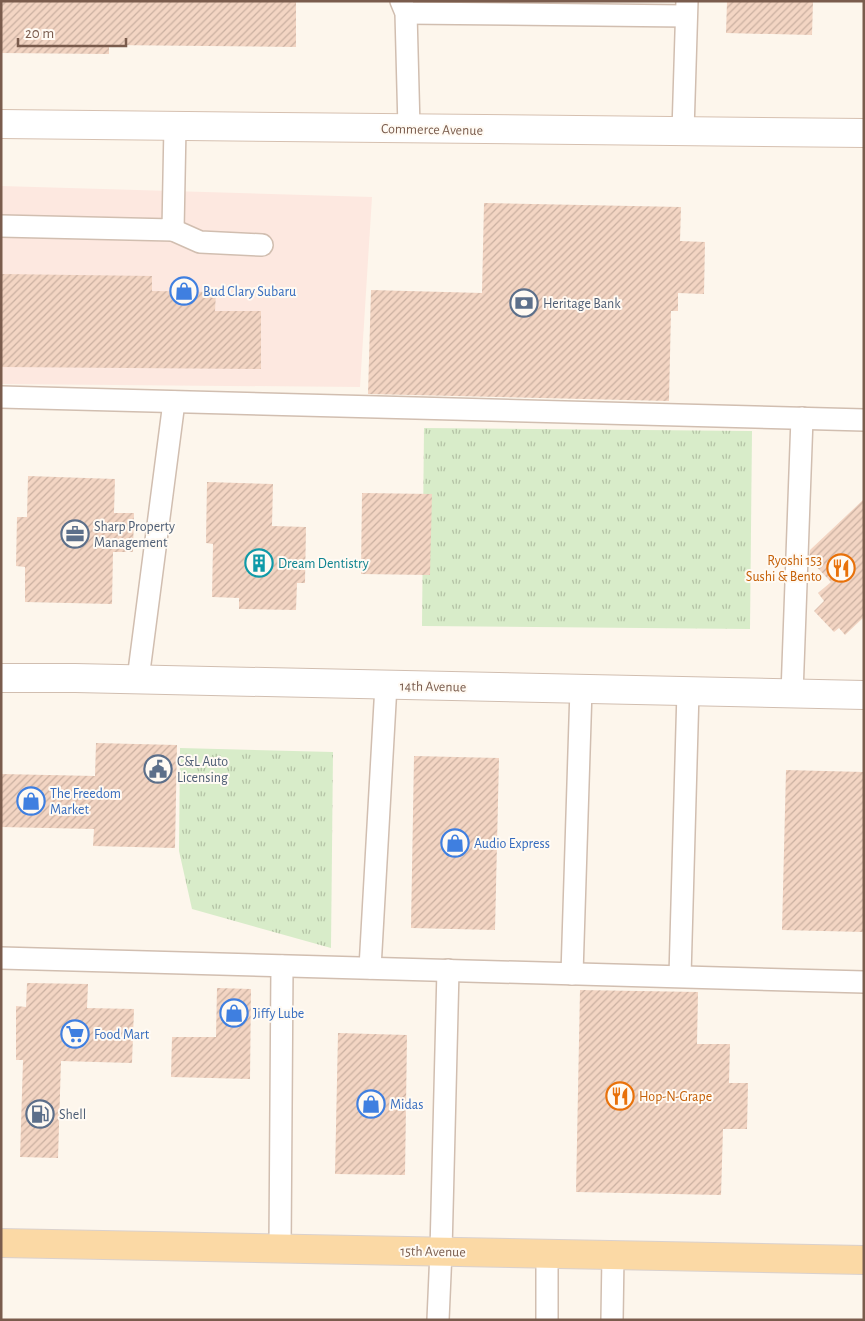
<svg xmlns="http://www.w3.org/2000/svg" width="865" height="1321" font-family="'Alegreya Sans',sans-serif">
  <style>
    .commercial { fill: #fde8e0 }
    .grass { fill: url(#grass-tufts) }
    .building { fill: url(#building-hatch) }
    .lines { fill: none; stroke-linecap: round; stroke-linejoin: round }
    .service-casing { stroke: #d1beb0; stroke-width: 24 }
    .tertiary-casing { stroke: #d1beb0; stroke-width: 30 }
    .secondary-casing { stroke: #d6c0b0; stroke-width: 30 }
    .primary-casing { stroke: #dad1cd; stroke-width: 30 }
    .service { stroke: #fff; stroke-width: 21 }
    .tertiary { stroke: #fff; stroke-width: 28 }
    .secondary { stroke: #fff; stroke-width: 28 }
    .primary { stroke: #fbd9a5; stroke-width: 28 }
    .labels { text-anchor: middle; stroke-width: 4; stroke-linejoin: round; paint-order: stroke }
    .street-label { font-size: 14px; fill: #7a5c4d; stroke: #fffaf3 }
    .shop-label { font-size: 14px; fill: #366cbe; stroke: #fffaf3; text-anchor: start }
    .service-label { font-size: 14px; fill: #4e5e75; stroke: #fffaf3; text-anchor: start }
    .food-label { font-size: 14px; fill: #c56008; stroke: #fffaf3; text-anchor: end }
    .culture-label { font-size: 14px; fill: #0d838f; stroke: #fffaf3; text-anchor: start }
  </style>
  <defs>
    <pattern id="grass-tufts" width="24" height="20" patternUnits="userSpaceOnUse" patternTransform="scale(1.25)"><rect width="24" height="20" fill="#d8ecc9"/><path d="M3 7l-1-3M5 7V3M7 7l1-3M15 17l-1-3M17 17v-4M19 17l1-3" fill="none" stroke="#b4c2a5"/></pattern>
    <pattern id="building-hatch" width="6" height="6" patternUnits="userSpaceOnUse" patternTransform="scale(1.25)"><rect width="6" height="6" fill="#f3d5c3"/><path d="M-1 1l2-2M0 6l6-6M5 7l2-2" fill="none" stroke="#cab0a1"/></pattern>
  </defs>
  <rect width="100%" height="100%" fill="#fdf6ec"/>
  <!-- commercial -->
  <polygon class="commercial" points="1,186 372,197 360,387 1,384"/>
  <!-- grass -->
  <g class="grass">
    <polygon points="424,428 752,431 750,629 422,626"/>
    <polygon points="180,748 333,752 331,948 192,909 179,851"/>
  </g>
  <!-- building -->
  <g class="building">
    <polygon points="1,1 296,1 296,47 109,45 109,54 1,53"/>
    <polygon points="727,1 813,1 812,35 726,33"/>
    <polygon points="484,203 681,207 680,241 705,242 704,294 678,293 678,311 671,311 669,401 368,394 371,290 482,293"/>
    <polygon points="1,274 152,276 152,291 216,292 215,311 261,311 261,369 1,367"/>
    <polygon points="28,476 115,479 114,513 134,513 133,552 113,552 112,604 25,602 25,567 16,566 17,517 27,517"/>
    <polygon points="207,482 273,484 272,526 306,527 305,583 297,583 296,610 239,609 239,598 212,597 213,544 206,543"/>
    <polygon points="362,493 432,494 430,575 361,574"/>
    <polygon points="864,499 864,617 845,635 839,628 834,632 814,611 824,601 818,593 831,582 809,559 810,550"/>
    <polygon points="96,743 177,745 175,848 93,846 94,829 1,827 1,774 95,776"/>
    <polygon points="414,756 499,758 495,930 411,928"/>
    <polygon points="786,770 864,772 864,932 782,930"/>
    <polygon points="27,983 88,984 87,1008 134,1009 132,1063 61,1061 58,1158 20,1157 23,1060 16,1060 16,1006 26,1007"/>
    <polygon points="217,988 251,989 250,1079 171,1077 172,1037 216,1037"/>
    <polygon points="580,990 698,992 697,1044 730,1044 729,1083 748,1083 747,1129 723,1129 721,1195 576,1192"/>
    <polygon points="338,1033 407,1035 405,1175 335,1174"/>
  </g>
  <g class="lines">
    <!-- service casing -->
    <g class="service-casing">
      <g id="service">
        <polyline points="401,1 406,13 409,128"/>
        <polyline points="406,13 686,16"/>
        <polyline points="683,131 687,1"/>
        <polyline points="1,226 173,230 175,126"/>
        <polyline points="173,230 200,242 262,245"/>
        <polyline points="1,397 864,420"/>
        <polyline points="138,679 174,402"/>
        <polyline points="792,694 802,418"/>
        <polyline points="1,958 864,982"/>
        <polyline points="370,968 386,685"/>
        <polyline points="572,974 581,689"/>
        <polyline points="680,976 688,691"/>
        <polyline points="280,1249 282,966"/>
        <polyline points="438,1320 441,1251 448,970"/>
        <polyline points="547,1320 547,1254"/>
        <polyline points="612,1320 613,1255"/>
      </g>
    </g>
    <!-- tertiary casing -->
    <g class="tertiary-casing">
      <polyline id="tertiary" points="1,678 75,678 864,695"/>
    </g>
    <!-- secondary casing -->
    <g class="secondary-casing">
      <polyline id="secondary" points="1,124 864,133"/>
    </g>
    <!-- primary casing -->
    <g class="primary-casing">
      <polyline id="primary" points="1,1243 864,1260"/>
    </g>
    <!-- service -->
    <use href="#service" class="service"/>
    <!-- tertiary -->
    <use href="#tertiary" class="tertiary"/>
    <!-- secondary -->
    <use href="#secondary" class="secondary"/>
    <!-- primary -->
    <use href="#primary" class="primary"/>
  </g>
  <!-- icons -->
  <defs>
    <g id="shop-ring" transform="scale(1.4375)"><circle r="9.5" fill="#fffaf3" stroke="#3f7fe0" stroke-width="1.5"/><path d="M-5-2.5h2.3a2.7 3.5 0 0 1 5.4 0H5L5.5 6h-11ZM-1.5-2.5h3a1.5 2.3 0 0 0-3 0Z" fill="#3f7fe0"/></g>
    <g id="bank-ring" transform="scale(1.4375)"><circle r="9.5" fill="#fffaf3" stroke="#5c6f8a" stroke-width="1.5"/><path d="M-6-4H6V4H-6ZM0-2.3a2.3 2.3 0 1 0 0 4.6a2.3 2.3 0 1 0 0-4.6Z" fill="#5c6f8a"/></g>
    <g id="office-ring" transform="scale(1.4375)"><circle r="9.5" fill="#fffaf3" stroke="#5c6f8a" stroke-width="1.5"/><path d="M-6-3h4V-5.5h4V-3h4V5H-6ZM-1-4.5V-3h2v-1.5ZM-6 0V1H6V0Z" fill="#5c6f8a"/></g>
    <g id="building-ring" transform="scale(1.4375)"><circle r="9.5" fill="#fffaf3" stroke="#0f9aa8" stroke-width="1.5"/><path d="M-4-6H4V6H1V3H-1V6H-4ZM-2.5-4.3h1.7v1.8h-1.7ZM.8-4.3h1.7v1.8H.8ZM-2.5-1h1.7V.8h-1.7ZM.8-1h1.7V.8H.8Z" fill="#0f9aa8"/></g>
    <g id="restaurant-ring" transform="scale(1.4375)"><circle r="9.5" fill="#fffaf3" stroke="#e8710a" stroke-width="1.5"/><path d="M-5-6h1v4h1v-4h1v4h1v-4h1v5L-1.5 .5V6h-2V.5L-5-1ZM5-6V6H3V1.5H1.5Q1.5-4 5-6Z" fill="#e8710a"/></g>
    <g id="civic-ring" transform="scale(1.4375)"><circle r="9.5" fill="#fffaf3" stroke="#5c6f8a" stroke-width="1.5"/><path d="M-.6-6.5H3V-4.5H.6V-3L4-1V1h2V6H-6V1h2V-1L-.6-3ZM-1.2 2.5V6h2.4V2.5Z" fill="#5c6f8a"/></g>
    <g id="supermarket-ring" transform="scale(1.4375)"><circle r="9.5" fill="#fffaf3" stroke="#3f7fe0" stroke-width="1.5"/><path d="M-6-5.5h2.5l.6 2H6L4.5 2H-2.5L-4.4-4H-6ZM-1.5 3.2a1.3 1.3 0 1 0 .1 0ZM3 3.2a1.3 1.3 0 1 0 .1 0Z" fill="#3f7fe0"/></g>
    <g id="fuel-ring" transform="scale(1.4375)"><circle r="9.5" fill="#fffaf3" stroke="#5c6f8a" stroke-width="1.5"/><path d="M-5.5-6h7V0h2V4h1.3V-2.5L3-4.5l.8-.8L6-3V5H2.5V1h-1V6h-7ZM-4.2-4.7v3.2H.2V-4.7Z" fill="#5c6f8a"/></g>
  </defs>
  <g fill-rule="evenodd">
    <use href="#shop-ring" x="184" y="291"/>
    <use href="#bank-ring" x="524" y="303"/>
    <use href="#office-ring" x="75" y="534"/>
    <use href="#building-ring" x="259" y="563"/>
    <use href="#restaurant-ring" x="841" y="568"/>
    <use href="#civic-ring" x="158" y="769"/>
    <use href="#shop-ring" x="31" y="801"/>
    <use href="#shop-ring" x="455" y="843"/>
    <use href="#shop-ring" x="234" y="1013"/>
    <use href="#supermarket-ring" x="75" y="1034"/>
    <use href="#restaurant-ring" x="620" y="1096"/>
    <use href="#shop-ring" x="371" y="1104"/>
    <use href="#fuel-ring" x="40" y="1114"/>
  </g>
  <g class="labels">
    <!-- street labels -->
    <g class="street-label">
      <text transform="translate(432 129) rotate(1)" y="5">Commerce Avenue</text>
      <text transform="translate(433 686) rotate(1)" y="5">14th Avenue</text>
      <text transform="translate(433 1251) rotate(1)" y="5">15th Avenue</text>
    </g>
    <!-- shop labels -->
    <g class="shop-label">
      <text x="203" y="296">Bud Clary Subaru</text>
      <text x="50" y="798">The Freedom<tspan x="50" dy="16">Market</tspan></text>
      <text x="474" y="848">Audio Express</text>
      <text x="253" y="1018">Jiffy Lube</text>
      <text x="94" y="1039">Food Mart</text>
      <text x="390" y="1109">Midas</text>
    </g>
    <!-- service labels -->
    <g class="service-label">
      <text x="543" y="308">Heritage Bank</text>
      <text x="94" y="531">Sharp Property<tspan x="94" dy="16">Management</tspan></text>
      <text x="177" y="766">C&amp;L Auto<tspan x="177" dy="16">Licensing</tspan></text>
      <text x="59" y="1119">Shell</text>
    </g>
    <!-- food labels -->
    <g class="food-label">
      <text x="822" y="565">Ryoshi 153<tspan x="822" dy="16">Sushi &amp; Bento</tspan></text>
      <text x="639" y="1101" text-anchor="start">Hop-N-Grape</text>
    </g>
    <!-- culture labels -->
    <g class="culture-label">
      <text x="278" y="568">Dream Dentistry</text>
    </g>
  </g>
  <!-- border -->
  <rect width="865" height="1321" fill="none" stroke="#7a5c4d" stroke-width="5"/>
  <!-- scale -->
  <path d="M18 38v8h108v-8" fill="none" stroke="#7a5c4d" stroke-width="2.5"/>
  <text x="25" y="38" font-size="15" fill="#7a5c4d" stroke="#fffaf3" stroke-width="4" paint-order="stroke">20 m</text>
</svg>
